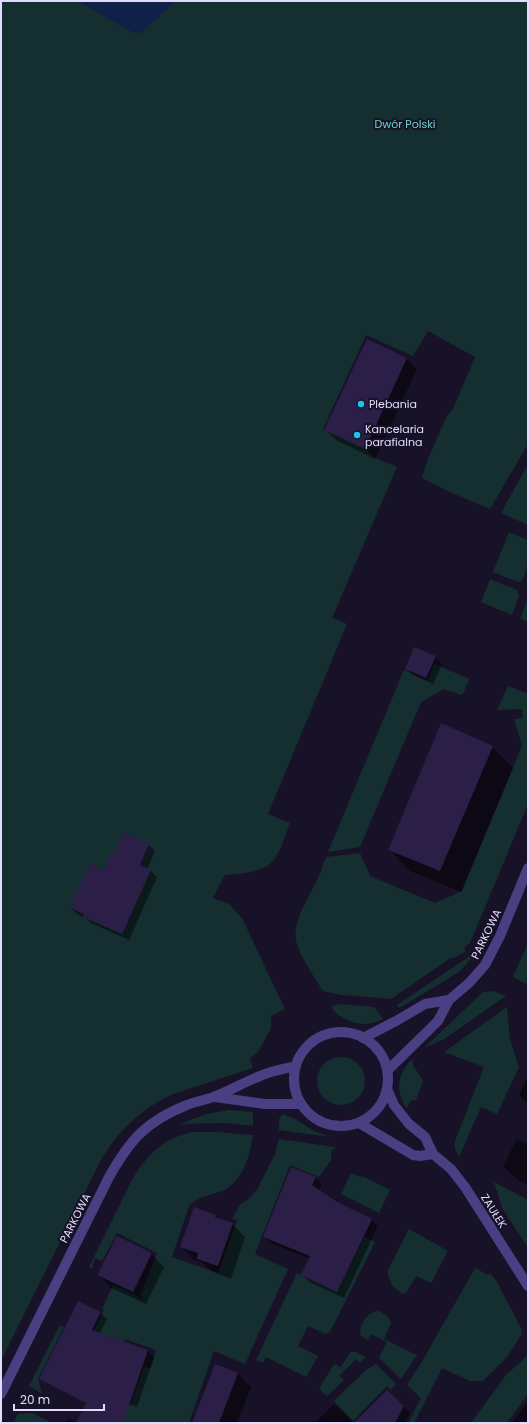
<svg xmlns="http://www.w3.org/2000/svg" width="529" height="1424" font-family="Poppins,sans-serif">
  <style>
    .green { fill: #152f31 }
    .water { fill: #112048 }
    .shadow { fill: #0007 }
    .building { fill: #2b1f47 }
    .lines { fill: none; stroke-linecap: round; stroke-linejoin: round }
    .minor { stroke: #494083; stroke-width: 10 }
    .poi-dot { fill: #15c5ee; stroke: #171227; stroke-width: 1.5 }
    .labels { text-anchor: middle; stroke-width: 4; stroke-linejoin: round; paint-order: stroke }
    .park-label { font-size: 11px; fill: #6bd8c6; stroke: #171227 }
    .poi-label { font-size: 11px; fill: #e2dbfc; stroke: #171227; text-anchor: start }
    .street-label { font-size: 11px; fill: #e2dbfc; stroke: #171227 }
  </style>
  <rect width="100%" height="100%" fill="#171227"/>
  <!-- green -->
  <g class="green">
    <path d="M1,1h527v443l-38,65 -40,-17 -28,-14 5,-17 20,-45 6,-7 22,-52 -47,-26 -15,25 -47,-21 -43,94 42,20 10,9 22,9 -65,151 15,6 -79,190 22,9c-5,12 -9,28 -17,38 -10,12 -34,13 -48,14l-12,23 16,6 13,14 43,91 -14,7v12l-13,24 -8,6 3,10 -80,26c-32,15 -57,38 -74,70l-98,197z"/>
    <polygon points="528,464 528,525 501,513"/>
    <path d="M509,532l19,8c0,11 1,40 -10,42l-25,-10z"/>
    <polygon points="490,579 517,590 519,596 512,615 481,602"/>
    <polygon points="528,598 528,622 520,618"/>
    <polygon points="434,664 470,679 462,695 444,689 421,702 360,847 328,852 404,670 428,680"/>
    <path d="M508,686l20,8v110l-58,139 -6,5 2,3 -13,8 -1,-2 -61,42 -50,-4 -18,-4c-7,-11 -26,-40 -27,-51 -3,-21 13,-42 21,-60 4,-8 6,-16 9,-23l34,-4 10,23 65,27 27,-12 60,-145 -8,-27 9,-1 -1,-9 -25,1z"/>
    <polygon points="528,943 528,980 526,984 513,977"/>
    <polygon points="473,954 474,955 460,971 446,980 399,1008 397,1005"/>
    <polygon points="493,991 506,996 444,1039 424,1048 483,992"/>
    <path d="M338,1004l36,3 9,12c-17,10 -41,4 -52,-12z"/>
    <polygon points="507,1007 510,1039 519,1067 497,1114 481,1107 459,1157 455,1149 455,1141 484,1067 444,1052"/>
    <circle cx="341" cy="1081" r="24"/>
    <path d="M412,1059l1,6 10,16 -7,19 -6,1 -3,8c-12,-18 -10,-34 5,-50z"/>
    <polygon points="229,1110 253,1112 253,1126 225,1123 180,1124 206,1114"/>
    <polygon points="283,1114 295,1119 314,1131 330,1137 279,1130 279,1119"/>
    <path d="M193,1132h24l36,3c-3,19 -9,44 -27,54 -12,6 -27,6 -37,17l-17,51 46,16 19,-53 -5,-1 8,-15 9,-5 9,-11 17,-34 4,-15 56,8v2h-3l-1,11 -12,17 -29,-12 -35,89 33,15 -43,95 -31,-13 -25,72h-73l-9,-26 23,9 14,-39 7,1 5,-18 -31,-11 -9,26 -32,-14 20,-41 -2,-1 11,-24 30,14v-2l-3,-1 17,-43 -40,-20 -15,28 -7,-3 -3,11 -3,-2 44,-89c16,-25 31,-40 60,-46z"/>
    <polygon points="351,1173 360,1177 362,1176 390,1190 379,1213 341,1194"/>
    <polygon points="494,1182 528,1200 528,1248 502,1208"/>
    <polygon points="409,1229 448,1251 431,1283 416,1276 407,1292 402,1294 392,1285 387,1272"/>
    <polygon points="364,1237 375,1242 330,1332 325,1334 308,1326 298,1346 318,1356 306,1377 266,1357 263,1363 256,1360 297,1273 337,1292"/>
    <polygon points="475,1268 488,1275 490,1273 497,1282 522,1330 521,1335 507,1357 483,1381 470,1381 442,1368 414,1423 408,1423 421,1398 407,1385 423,1360"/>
    <path d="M378,1311c7,3 11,5 13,12l-7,16 33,16 -16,24 -22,-21 8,-16 -16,-8 -3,6 -7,-4c-3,-12 6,-23 17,-25z"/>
    <polygon points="60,1325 64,1327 38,1379 42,1394 29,1386"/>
    <polygon points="350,1352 355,1352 366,1357 360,1363 356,1359 339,1376 344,1380 327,1396 319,1389 334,1364 341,1367"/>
    <polygon points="528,1355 528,1394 507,1423 471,1423 506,1375"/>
    <polygon points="376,1364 396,1384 391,1390 387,1386 353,1421 334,1401 367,1369"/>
    <polygon points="32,1413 52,1423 13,1423 18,1414"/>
  </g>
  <!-- water -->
  <polygon class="water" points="77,1 176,1 141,33 132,32"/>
  <!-- shadow -->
  <g class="shadow">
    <polygon points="407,359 417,369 375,459 336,440 326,430"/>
    <polygon points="435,657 442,664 433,684 413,675 407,669"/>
    <polygon points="492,747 513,768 461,892 410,871 389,849"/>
    <polygon points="148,845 155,851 147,869 151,871 157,877 129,940 91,923 86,918 78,915 71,908 104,872 115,856"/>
    <polygon points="528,1074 528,1102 519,1095"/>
    <polygon points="517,1139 528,1145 528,1185 516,1179 503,1166"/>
    <polygon points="315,1178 322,1184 319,1191 337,1203 372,1220 378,1226 344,1298 309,1282 303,1275 310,1259 270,1243 264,1237"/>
    <polygon points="216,1215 220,1220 232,1224 245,1237 231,1279 211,1271 202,1262 194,1260 182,1247"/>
    <polygon points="151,1254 164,1267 146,1304 111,1288 99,1275"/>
    <polygon points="100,1313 107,1319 99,1334 148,1351 154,1357 137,1407 52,1375"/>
    <polygon points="215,1365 238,1374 251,1387 237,1423 193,1423"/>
    <polygon points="528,1401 528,1423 512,1423"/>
    <polygon points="334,1404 354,1423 315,1423"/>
    <polygon points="403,1406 410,1413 405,1423 356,1423"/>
    <polygon points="68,1419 76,1423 66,1423"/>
  </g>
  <!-- building -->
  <g class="building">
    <polygon points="367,339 407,358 365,449 324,430"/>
    <polygon points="414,647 436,656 426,678 405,669"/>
    <polygon points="441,723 493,746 440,871 388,850"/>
    <polygon points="124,832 149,844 140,865 151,870 122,934 83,917 84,914 70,908 90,864 104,871 111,853 114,855"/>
    <polygon points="291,1167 316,1177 312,1185 337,1202 372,1219 337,1292 301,1275 310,1256 263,1237"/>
    <polygon points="194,1207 216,1215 215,1217 233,1223 218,1266 197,1259 198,1253 180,1247"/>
    <polygon points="117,1236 152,1253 133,1292 97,1275"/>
    <polygon points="78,1301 101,1312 92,1330 148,1350 123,1423 76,1423 86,1403 39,1379"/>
    <polygon points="215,1364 238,1373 219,1423 192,1423"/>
    <polygon points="387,1390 404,1406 395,1423 354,1423"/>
  </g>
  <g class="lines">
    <!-- minor -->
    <g class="minor">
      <circle cx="341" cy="1079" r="47"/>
      <polyline points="363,1038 396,1021 425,1004 449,1000"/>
      <polyline points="387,1071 438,1021 449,1000 469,983 485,965 500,936 528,868"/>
      <polyline points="387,1089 394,1105 409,1124 425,1137 433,1154 451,1169 465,1187 528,1286"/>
      <polyline points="215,1097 265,1104 301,1104"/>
      <polyline points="359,1123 413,1155 420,1156 433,1154"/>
      <path d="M1,1394l108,-217c21,-37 37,-56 78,-72 9,-4 20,-5 29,-9 15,-6 29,-14 44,-20 11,-5 24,-7 36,-10"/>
    </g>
  </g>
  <!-- markers -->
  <g class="poi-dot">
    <circle cx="361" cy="404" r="4"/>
    <circle cx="357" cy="435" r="4"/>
  </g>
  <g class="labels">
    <!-- park labels -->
    <g class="park-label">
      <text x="405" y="128">Dwór Polski</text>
    </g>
    <!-- poi labels -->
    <g class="poi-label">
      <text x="369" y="408">Plebania</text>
      <text x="365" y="433">Kancelaria<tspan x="365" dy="13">parafialna</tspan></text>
    </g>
    <!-- street labels -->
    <g class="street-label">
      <text transform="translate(486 934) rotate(-64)" y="4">PARKOWA</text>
      <text transform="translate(494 1211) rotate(58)" y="4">ZAUŁEK</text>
      <text transform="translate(75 1218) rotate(-63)" y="4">PARKOWA</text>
    </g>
  </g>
  <!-- border -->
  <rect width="529" height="1424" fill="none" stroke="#e2dbfc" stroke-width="4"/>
  <!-- scale -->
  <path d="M14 1404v6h90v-6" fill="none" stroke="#e2dbfc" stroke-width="2"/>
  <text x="20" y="1404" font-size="12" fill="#e2dbfc" stroke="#171227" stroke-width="3" paint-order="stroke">20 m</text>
</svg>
